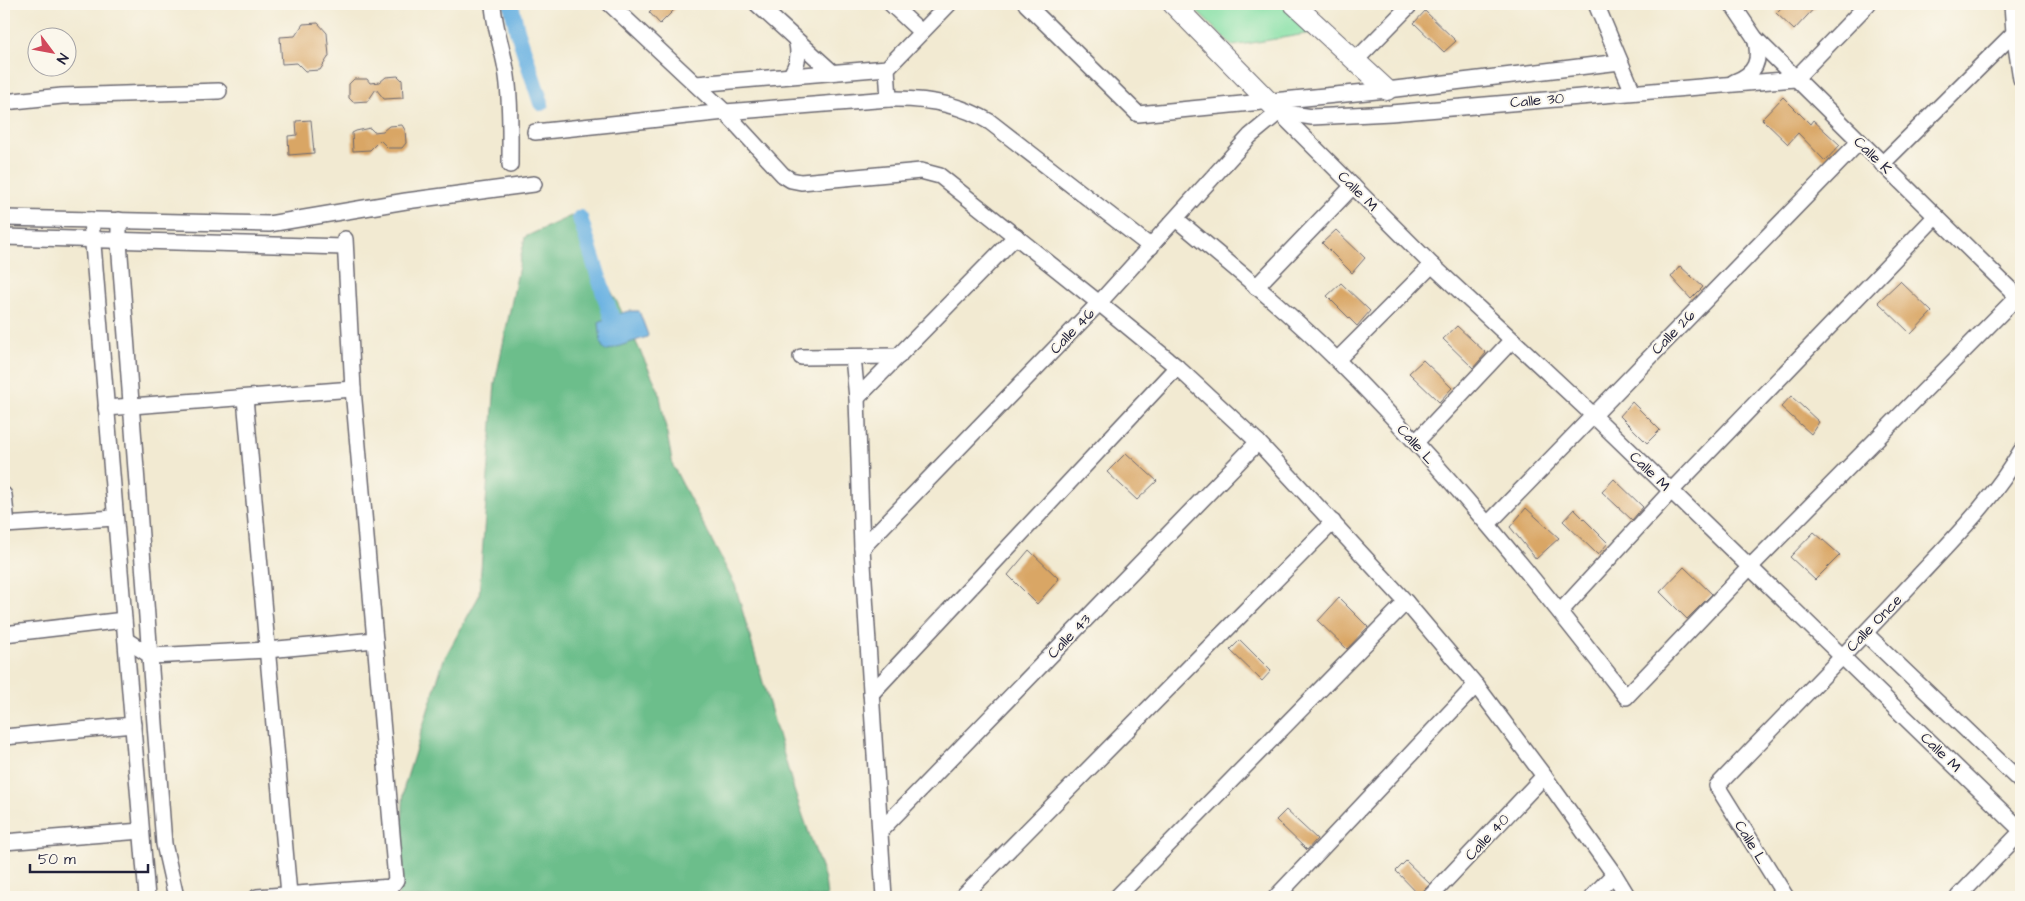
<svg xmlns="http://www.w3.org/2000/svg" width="2025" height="901" font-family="'Architects Daughter',sans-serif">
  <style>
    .green { fill: #85e0a6; stroke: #548170 }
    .forest { fill: #6cbe8b; stroke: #477063 }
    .water { fill: #6bb2e2; stroke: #466a8e }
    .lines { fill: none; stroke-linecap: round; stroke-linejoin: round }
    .canal { stroke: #6bb2e2; stroke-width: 16 }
    .building { fill: #d9a665 }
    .minor-casing { stroke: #6b6870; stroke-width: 18 }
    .tertiary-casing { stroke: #6b6870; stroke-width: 22 }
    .minor { stroke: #fff; stroke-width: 15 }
    .tertiary { stroke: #fff; stroke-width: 20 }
    .labels { text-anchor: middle; stroke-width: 4; stroke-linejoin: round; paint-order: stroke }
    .street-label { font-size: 15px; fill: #22223b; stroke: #fbf7ec }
  </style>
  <rect width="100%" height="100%" fill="#fbf7ec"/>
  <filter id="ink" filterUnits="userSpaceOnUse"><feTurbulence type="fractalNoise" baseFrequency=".02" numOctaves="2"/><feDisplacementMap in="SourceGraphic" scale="10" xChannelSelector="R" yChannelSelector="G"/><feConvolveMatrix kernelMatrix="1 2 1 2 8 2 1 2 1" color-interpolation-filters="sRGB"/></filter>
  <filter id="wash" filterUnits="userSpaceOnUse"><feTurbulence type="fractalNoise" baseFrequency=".0096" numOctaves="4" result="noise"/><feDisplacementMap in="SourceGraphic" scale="20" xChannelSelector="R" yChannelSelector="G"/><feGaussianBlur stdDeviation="1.12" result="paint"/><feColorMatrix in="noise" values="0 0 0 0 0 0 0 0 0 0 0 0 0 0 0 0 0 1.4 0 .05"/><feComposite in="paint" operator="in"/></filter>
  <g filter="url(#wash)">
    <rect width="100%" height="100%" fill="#f2ead2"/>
    <!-- green -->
    <polygon class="green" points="1189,4 1281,4 1312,33 1233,46"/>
    <!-- forest -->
    <polygon class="forest" points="571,216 618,304 659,391 673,466 735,585 794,790 825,879 827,897 398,897 404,787 444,659 479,596 495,383 525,237"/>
    <!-- water -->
    <polygon class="water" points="629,311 639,311 648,335 647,337 605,351 601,344 599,322 611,316"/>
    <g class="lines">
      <!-- canal -->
      <g class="canal">
        <polyline points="511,4 517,30 541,103"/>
        <polyline points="580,218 611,316"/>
      </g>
    </g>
    <g id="blocks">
      <!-- building -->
      <g class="building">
        <polygon points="657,4 680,4 660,24 649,12"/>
        <polygon points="1785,4 1818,4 1794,30 1776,13"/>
        <polygon points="1425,11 1456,41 1444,52 1414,23"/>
        <polygon points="318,23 327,33 329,56 320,70 305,71 297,63 282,64 280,37 295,36 303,24"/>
        <polygon points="398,76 402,80 403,98 384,99 376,89 368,101 353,102 349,98 349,84 354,79 367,79 370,83 380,82 386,77"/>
        <polygon points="1783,97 1810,124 1813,120 1840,145 1825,161 1798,133 1788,144 1762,119"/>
        <polygon points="311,120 314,153 289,155 288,136 297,135 296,121"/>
        <polygon points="402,125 405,130 406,143 402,148 388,148 380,140 370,150 353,151 352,133 356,131 370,128 374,132 383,131 389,126"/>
        <polygon points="1336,230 1365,258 1352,273 1322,243"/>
        <polygon points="1680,266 1703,287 1691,299 1671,277"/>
        <polygon points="1900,281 1932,312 1911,334 1878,302"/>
        <polygon points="1341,283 1370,311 1357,326 1327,296"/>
        <polygon points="1457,326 1486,353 1473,368 1443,339"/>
        <polygon points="1423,360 1452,388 1439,402 1409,373"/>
        <polygon points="1791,396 1819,422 1811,434 1781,407"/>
        <polygon points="1632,402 1660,430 1647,443 1620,416"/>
        <polygon points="1126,453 1157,481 1137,500 1107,472"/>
        <polygon points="1614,479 1643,507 1632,520 1602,492"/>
        <polygon points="1526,508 1559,538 1536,559 1510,527"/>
        <polygon points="1574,509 1608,543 1598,555 1563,521"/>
        <polygon points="1814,532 1840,555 1815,580 1790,557"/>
        <polygon points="1029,550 1059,579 1037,604 1008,575"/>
        <polygon points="1684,567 1712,594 1687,619 1660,592"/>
        <polygon points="1339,598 1368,627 1347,649 1318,621"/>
        <polygon points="1240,640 1271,671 1262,681 1230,650"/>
        <polygon points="1286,810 1317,839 1307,850 1276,820"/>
        <polygon points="1406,861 1430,884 1423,891 1421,897 1396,871"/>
      </g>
    </g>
  </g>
  <g filter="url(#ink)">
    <use href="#blocks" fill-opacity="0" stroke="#6b6870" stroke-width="1"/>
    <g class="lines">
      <!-- minor casing -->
      <g class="minor-casing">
        <g id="minor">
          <path d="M493,4c1,24 11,47 14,72 4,29 3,59 3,89"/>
          <polyline points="610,4 725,112 783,175 791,180 801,182 921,171 940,176 1099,303 1177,367 1258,442 1406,602 1476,685 1544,776 1614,874 1628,897"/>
          <polyline points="757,4 832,72"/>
          <polyline points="891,4 921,32"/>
          <polyline points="1026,4 1138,114 1387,90 1620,62"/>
          <polyline points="1596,4 1633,92"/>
          <polyline points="1732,4 1755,38 2021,300"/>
          <polyline points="2012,4 2014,33 2021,79"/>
          <polyline points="1355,61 1411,4"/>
          <polyline points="887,68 889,99"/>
          <path d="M790,76c8,-12 10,-22 6,-36"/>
          <path d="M1734,82c23,-8 27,-23 21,-44"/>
          <polyline points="696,84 887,68 949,4"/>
          <polyline points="4,102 62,96 219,91"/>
          <polyline points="1279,112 1432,265 1593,415 2021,830"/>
          <polyline points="1279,112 1312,117 1391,113 1795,79 1868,4"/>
          <path d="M535,132l190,-20 164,-13c36,-1 70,4 101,23l161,125"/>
          <polyline points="1882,164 2014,33 2021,39"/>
          <polyline points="4,218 269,224 406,201 534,184"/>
          <path d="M1176,219c55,46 112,92 162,142 105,105 198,219 288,336l124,-130 268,-271"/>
          <polyline points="91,220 147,897"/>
          <polyline points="119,220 119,242 164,844 176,897"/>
          <polyline points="4,237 344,247"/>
          <polyline points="1256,287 1353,186"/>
          <polyline points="801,357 899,356"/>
          <polyline points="853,357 857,398 862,548 884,897"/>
          <polyline points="1337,360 1432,265"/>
          <polyline points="245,398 289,894"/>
          <polyline points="857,398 1016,236"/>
          <polyline points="106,408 353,389"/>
          <polyline points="1416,442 1512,340"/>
          <polyline points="4,495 7,525"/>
          <polyline points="1488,524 1859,142"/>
          <polyline points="4,525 115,518"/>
          <polyline points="862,548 1099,303 1250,136 1279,112"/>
          <polyline points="1560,612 1671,491 1936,216"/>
          <polyline points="4,634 124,620"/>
          <polyline points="1866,634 2021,782"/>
          <polyline points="126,640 151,656 267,650 375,640"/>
          <polyline points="871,694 1177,367"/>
          <polyline points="4,737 133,725"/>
          <polyline points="881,830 1258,442"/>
          <polyline points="4,842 141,831"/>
          <polyline points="257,897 391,887 396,880 353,389 345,239"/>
          <polyline points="962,897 1333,522"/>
          <polyline points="1117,897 1406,602"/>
          <polyline points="1276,897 1476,685"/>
          <polyline points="1430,897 1544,776"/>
          <polyline points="1592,897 1614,874"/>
          <path d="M1786,897l-69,-111c66,-69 133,-136 198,-206 38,-41 78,-80 106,-129"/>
          <polyline points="1958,897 2021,832"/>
        </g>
      </g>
      <!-- tertiary casing -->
      <g class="tertiary-casing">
        <g id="tertiary">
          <polyline points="1173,4 1279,112"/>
          <polyline points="1294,4 1387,90"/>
        </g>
      </g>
      <!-- minor -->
      <use href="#minor" class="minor"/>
      <!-- tertiary -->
      <use href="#tertiary" class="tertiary"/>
    </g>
  </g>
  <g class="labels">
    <!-- street labels -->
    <g class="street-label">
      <text transform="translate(1537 100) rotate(-5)" y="5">Calle 30</text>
      <text transform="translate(1873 155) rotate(44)" y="5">Calle K</text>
      <text transform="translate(1358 191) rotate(45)" y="5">Calle M</text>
      <text transform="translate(1072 331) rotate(-46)" y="5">Calle 46</text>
      <text transform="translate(1673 332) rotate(-46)" y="5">Calle 26</text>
      <text transform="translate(1416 444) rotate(47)" y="5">Calle L</text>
      <text transform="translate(1650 471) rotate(44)" y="5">Calle M</text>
      <text transform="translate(1874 623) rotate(-46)" y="5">Calle Once</text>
      <text transform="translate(1069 636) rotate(-46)" y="5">Calle 43</text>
      <text transform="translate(1941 752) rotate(44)" y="5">Calle M</text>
      <text transform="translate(1487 837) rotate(-47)" y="5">Calle 40</text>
      <text transform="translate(1751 842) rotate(58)" y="5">Calle L</text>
    </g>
  </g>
  <!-- margin -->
  <rect width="2025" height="901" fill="none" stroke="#fbf7ec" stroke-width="20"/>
  <!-- north arrow -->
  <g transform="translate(52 52) rotate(122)"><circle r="24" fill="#fbf7ec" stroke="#a4a2a5"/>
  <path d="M0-4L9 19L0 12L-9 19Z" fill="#d1495b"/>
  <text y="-8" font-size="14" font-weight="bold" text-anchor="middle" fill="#22223b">N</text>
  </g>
  <!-- scale -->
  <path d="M30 864v8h118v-8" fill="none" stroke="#22223b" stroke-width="2.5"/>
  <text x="38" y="864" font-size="15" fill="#22223b" stroke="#fbf7ec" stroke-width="4" paint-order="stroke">50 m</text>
</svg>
